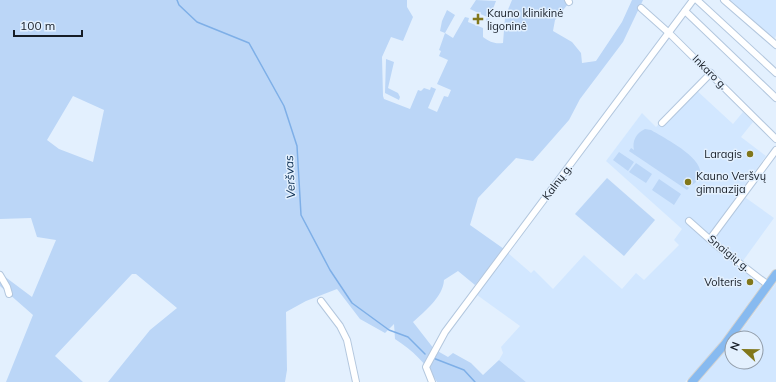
<svg xmlns="http://www.w3.org/2000/svg" width="776" height="382" font-family="Mulish,sans-serif">
  <style>
    .built { fill: #d2e7ff }
    .green { fill: #bbd6f7; fill-rule: evenodd }
    .lines { fill: none; stroke-linecap: round; stroke-linejoin: round }
    .stream { stroke: #7eafe7; stroke-width: 1.5 }
    .minor-casing { stroke: #b3c7de; stroke-width: 8 }
    .major-casing { stroke: #d0d2d4; stroke-width: 10 }
    .minor { stroke: #fff; stroke-width: 6 }
    .major { stroke: #87baf0; stroke-width: 8 }
    .poi-dot { fill: #81771b; stroke: #e3f0fe; stroke-width: 1.5 }
    .labels { text-anchor: middle; stroke-width: 3; stroke-linejoin: round; paint-order: stroke }
    .poi-label { font-size: 11px; fill: #161d26; stroke: #e3f0fe; text-anchor: start }
    .street-label { font-size: 11px; fill: #161d26; stroke: #e3f0fe }
    .water-label { font-size: 12px; font-style: italic; fill: #0b2e52; stroke: #e3f0fe }
  </style>
  <rect width="100%" height="100%" fill="#e3f0fe"/>
  <!-- built -->
  <g class="built">
    <polygon points="726,0 776,0 776,36 773,40"/>
    <polygon points="694,88 733,124 743,112 753,122 741,137 766,156 739,193 774,218 740,265 763,283 713,352 685,382 526,382 499,360 503,353 501,347 520,326 477,295 508,253 531,273 534,270 553,289 584,255 622,289 636,273 644,280 679,245 674,240 682,229 606,161 642,113 656,127"/>
    <polygon points="776,283 776,382 699,382 732,343 732,362 756,362 756,338 736,338"/>
  </g>
  <!-- green -->
  <g class="green">
    <path d="M0,0h407v7l6,10 -10,24 -12,-4 -9,20 1,39 1,3 26,10 8,-19 3,1 3,-3 6,2 1,-3 5,2 -8,19 9,4 7,-16 4,1 3,-7 -14,-6 11,-24 -9,-4 2,-5 -2,-1 6,-17 -5,-2 2,-10 5,-11 8,5 -10,18 8,5 12,-21 4,1 -1,4 15,6v9c7,5 11,7 20,6l2,-26 7,-17h54l2,4 -13,16 -2,11 19,11 9,11 1,10 14,-2 26,-39 10,-22h11l-20,42 -43,57 -11,21 -36,41 -17,-3 -38,40 -8,27 34,24 -29,36 -17,-14 -14,9c-1,17 -19,31 -31,42l21,27 14,8 5,-4 18,10 12,12 16,-15 27,22h-89c-11,-19 -24,-31 -42,-43l-1,-15 -9,9 -25,-14 -23,-30 -31,12 -20,11 1,58 -2,12h-177l42,-52 27,-22 -41,-34h-4l-77,82 28,26h-77l27,-67 -33,-29v-13l32,24 24,-57 -19,-3 -6,-19 -31,1zM73,96l31,14 -11,52 -34,-13 -12,-9z"/>
    <polygon points="476,0 496,1 488,22 486,21 487,17 470,9"/>
    <polygon points="386,59 394,62 388,88 398,93 400,97 399,100 385,93"/>
    <path d="M645,129l6,1c13,8 58,30 48,48 -3,5 -7,8 -13,8l3,2 -2,2 -58,-39 2,-3 3,2c-2,-9 2,-17 11,-21z"/>
    <polygon points="619,152 634,162 628,171 613,160"/>
    <polygon points="636,163 652,174 646,183 629,172"/>
    <polygon points="607,178 655,220 624,256 575,214"/>
    <polygon points="659,179 681,194 674,205 652,190"/>
  </g>
  <g class="lines">
    <!-- stream -->
    <g class="stream">
      <polyline points="177,0 179,5 197,22 249,43 284,106 297,146 301,215 330,270 352,303 389,330 408,337 425,354"/>
      <polyline points="433,358 464,370 475,382"/>
    </g>
    <!-- minor casing -->
    <g class="minor-casing">
      <g id="minor">
        <polyline points="568,0 569,2"/>
        <polyline points="697,0 776,73"/>
        <polyline points="724,0 776,45"/>
        <polyline points="641,8 669,33 776,139"/>
        <polyline points="685,11 776,98"/>
        <polyline points="662,123 711,73"/>
        <polyline points="689,221 716,245 768,285"/>
        <polyline points="710,239 776,150"/>
        <polyline points="0,275 7,287 9,294"/>
        <polyline points="321,301 340,326 347,340 356,382"/>
        <polyline points="432,382 426,367 445,332 693,0"/>
      </g>
    </g>
    <!-- major casing -->
    <g class="major-casing">
      <polyline id="major" points="692,382 725,344 776,274"/>
    </g>
    <!-- minor -->
    <use href="#minor" class="minor"/>
    <!-- major -->
    <use href="#major" class="major"/>
  </g>
  <!-- markers -->
  <g class="poi-dot">
    <path d="M476 13h4v4h4v4h-4v4h-4v-4h-4v-4h4z"/>
    <circle cx="750" cy="154" r="4"/>
    <circle cx="688" cy="182" r="4"/>
    <circle cx="750" cy="282" r="4"/>
  </g>
  <g class="labels">
    <!-- poi labels -->
    <g class="poi-label">
      <text x="487" y="17">Kauno klinikinė<tspan x="487" dy="13">ligoninė</tspan></text>
      <text x="742" y="158" text-anchor="end">Laragis</text>
      <text x="696" y="180">Kauno Veršvų<tspan x="696" dy="13">gimnazija</tspan></text>
      <text x="742" y="286" text-anchor="end">Volteris</text>
    </g>
    <!-- street labels -->
    <g class="street-label">
      <text transform="translate(710 72) rotate(45)" y="4">Inkaro g.</text>
      <text transform="translate(557 182) rotate(-53)" y="4">Kalnų g.</text>
      <text transform="translate(729 253) rotate(39)" y="4">Snaigių g.</text>
    </g>
    <!-- water labels -->
    <g class="water-label">
      <text transform="translate(290 177) rotate(-93)" y="4">Veršvas</text>
    </g>
  </g>
  <!-- north arrow -->
  <g transform="translate(744 350) rotate(292)"><circle r="19" fill="#e3f0fe" stroke="#919ca8"/>
  <path d="M0-3L7 15L0 10L-7 15Z" fill="#81771b"/>
  <text y="-6" font-size="11" font-weight="bold" text-anchor="middle" fill="#161d26">N</text>
  </g>
  <!-- scale -->
  <path d="M14 30v6h68v-6" fill="none" stroke="#161d26" stroke-width="2"/>
  <text x="20" y="30" font-size="12" fill="#161d26" stroke="#e3f0fe" stroke-width="3" paint-order="stroke">100 m</text>
</svg>
